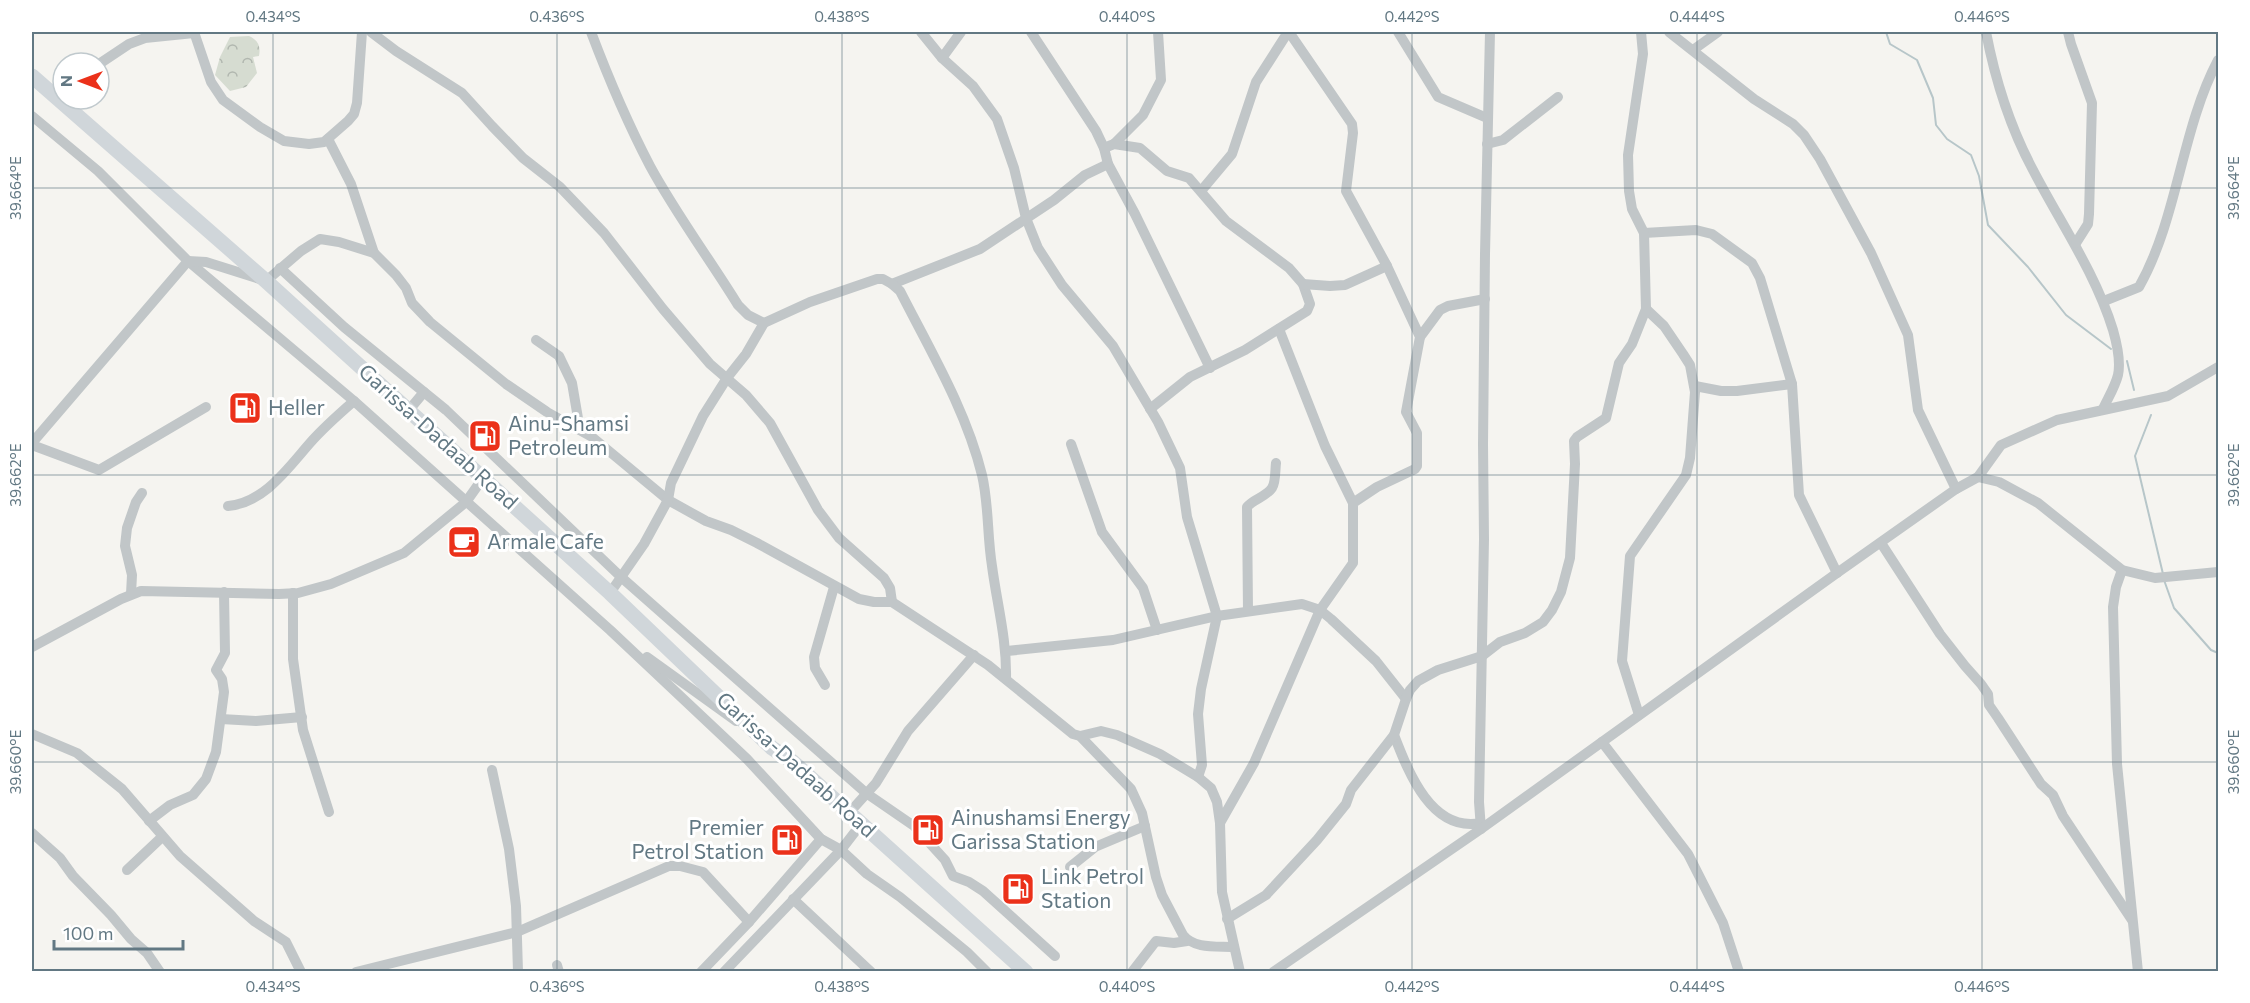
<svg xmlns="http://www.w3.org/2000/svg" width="2250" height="1003" font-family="Commissioner,sans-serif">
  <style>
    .forest { fill: url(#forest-crowns) }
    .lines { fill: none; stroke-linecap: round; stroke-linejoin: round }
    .stream { stroke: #b7c6c9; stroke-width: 2 }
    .minor { stroke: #c1c6c8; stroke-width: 10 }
    .highway { stroke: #d0d6da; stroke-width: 15 }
    .ticks { fill: none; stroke: #627883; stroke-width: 1.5; stroke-opacity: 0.45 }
    .labels { text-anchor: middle; stroke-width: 6; stroke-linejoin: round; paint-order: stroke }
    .poi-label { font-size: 21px; fill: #627883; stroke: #fff; text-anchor: start }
    .street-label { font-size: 21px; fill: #627883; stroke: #fff }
    .neatline { fill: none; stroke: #627883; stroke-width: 2 }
    .ticks-label { font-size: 15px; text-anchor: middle; fill: #627883 }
  </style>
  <defs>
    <pattern id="forest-crowns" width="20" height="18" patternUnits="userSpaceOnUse" patternTransform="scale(1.5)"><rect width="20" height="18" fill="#d6dcd1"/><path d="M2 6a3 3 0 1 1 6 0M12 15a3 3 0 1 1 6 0" fill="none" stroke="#b1b7af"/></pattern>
  </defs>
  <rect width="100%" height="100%" fill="#f5f4f0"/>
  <!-- forest -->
  <path class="forest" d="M249,36c9,4 12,10 10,20l-6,1 4,16 -11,14 -16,4 -15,-16 5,-18 10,-20z"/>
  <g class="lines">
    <!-- stream -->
    <g class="stream">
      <polyline points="1886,32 1890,44 1917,60 1933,98 1936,125 1947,139 1971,155 1979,176 1988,225 2028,267 2066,315 2111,349"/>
      <polyline points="2127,361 2134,390"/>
      <polyline points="2151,415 2135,456 2163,574"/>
      <polyline points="2164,580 2174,608 2211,650 2218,653"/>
    </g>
    <!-- minor -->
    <g class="minor">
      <polyline points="194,32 211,82 223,100 260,127 284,141 309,144 324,142 348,121 354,114 357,103 362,32"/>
      <polyline points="371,32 396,51 462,93 492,126 523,158 560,187 604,233 663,309 710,364 746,395 770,423 818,510 839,538 884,578 890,588 892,602"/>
      <path d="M591,32c17,45 36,90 59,134 26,48 59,92 88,139l10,10 16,8"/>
      <polyline points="921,32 942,58 973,86 997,119 1014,168 1026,218 1038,248 1062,285 1113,346 1158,422 1180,468 1187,517 1217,616 1201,689 1198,714 1202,765 1198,777"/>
      <polyline points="1031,32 1096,131 1104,148 1108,164 1135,214 1210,368"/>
      <polyline points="1398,32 1438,97 1487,118"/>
      <polyline points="1669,32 1754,99 1793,124 1804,135 1820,159 1871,253 1908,335 1918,410 1956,489"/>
      <path d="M1986,32c9,47 24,95 47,138 28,54 62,102 80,160 4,14 8,31 5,45 -3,12 -10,23 -15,34"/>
      <polyline points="2068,32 2071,44 2092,103 2089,214 2088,224 2076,243"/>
      <polyline points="1693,50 1718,32"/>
      <polyline points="942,58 961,32"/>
      <polyline points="99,64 129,44 145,38 194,33"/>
      <polyline points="32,116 98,171 188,261 354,401 610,630 747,759 821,839 841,850 867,874 900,897 967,952 987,972"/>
      <polyline points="328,139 351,184 374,253"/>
      <polyline points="1114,144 1143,115 1161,80 1158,32"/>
      <polyline points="1487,144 1503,140 1558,97"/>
      <polyline points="1104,148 1114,144 1140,148 1167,171 1189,178 1226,221 1289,268 1303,284 1310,304 1307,311 1245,350 1190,377 1150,409"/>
      <polyline points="1201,191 1232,154 1256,82 1288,32"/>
      <polyline points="1644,233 1696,230 1712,234 1752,263 1760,278 1792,384 1799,495 1837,573"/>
      <polyline points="280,268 344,327 446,410 621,577 866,793 914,826 945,860 953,876 969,882 983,891 1055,956"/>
      <polyline points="892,284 980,249 1054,200 1085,175 1108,164"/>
      <polyline points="1303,284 1330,286 1345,285 1387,266"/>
      <path d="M2104,301l35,-14c39,-69 42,-157 79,-227"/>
      <polyline points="1279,329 1325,446 1353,503"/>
      <polyline points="1420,337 1440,310 1448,306 1485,299"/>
      <polyline points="536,340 559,356 572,383 580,430"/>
      <polyline points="1695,386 1721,391 1737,391 1792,384"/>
      <polyline points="409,410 424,392"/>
      <path d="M32,443l156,-182 18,1 60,19 35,-30 19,-12 19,3 35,11 22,22 10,13 6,15 18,19 76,62 41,28 45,25 76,63 38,21 25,9 26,13 102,56 15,3h18l96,63 85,69 7,2 51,53 11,24 14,64 6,18 21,40c11,14 34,11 50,12"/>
      <polyline points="1071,444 1102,532 1143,588 1157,630"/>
      <polyline points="32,445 99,470 206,407"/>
      <polyline points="1978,477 1999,482 2038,503 2122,570 2155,578 2218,572"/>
      <path d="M228,506c36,-3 60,-38 82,-63 14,-16 29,-29 44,-42"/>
      <polyline points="1881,543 1940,634 1965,666 1981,684 1988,694 1989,705 1998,718 2041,784 2053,795 2063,816 2132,920"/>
      <polyline points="2122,570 2116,587 2113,607 2117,764 2138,972"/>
      <polyline points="293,593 293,659 303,730 329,812"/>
      <path d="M610,593l34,-49 24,-44 3,-17 32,-67 24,-38 19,-24 18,-31 46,-21 67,-23h6l9,5 8,7c30,59 66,119 82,184 7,30 5,60 10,91 5,38 15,74 14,113"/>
      <polyline points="131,594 132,575 125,546 127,528 136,502 142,493"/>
      <path d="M1248,611l-1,-104c6,-8 19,-10 25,-19 4,-6 3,-18 4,-25"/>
      <polyline points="32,647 121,599 141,591 279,594 298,593 331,584 404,553 466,502 483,478"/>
      <polyline points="1007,651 1113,640 1217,616 1302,604 1320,610 1331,619 1376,661 1406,699"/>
      <polyline points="647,657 736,721"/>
      <polyline points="825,685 815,668 814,657 834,587"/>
      <polyline points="1639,715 1622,661 1630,556 1686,475 1690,458 1695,392 1690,365 1683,354 1664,326 1646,309"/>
      <polyline points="221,719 256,721 302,717"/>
      <polyline points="32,734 77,753 122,789 180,856 254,921 286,942 301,972"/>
      <path d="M1394,735c14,36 37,98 87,88"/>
      <polyline points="1080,736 1101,731 1117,735 1160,754 1198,777 1211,788 1217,802 1220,823 1222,892 1240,972"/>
      <polyline points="1602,742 1688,854 1723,923 1739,972"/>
      <polyline points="492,770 509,849 516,906 518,972"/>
      <polyline points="849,813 876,783 908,731 974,655"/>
      <polyline points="149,821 170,805 193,795 206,779 216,752 224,692 222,679 216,670 225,653 224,592"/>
      <polyline points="1220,823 1254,763 1320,610 1353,563 1353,503 1377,487 1415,469 1417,466 1417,433 1406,412 1420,337 1387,266 1346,191 1353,133 1352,124 1289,32"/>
      <polyline points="1481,829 1479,802 1484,539 1483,444 1485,254 1490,32"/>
      <polyline points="32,833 60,858 73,876 111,915 131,939 147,953 160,972"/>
      <polyline points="1070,867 1095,847 1145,826"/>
      <polyline points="127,870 162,837"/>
      <polyline points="793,899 871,972"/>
      <polyline points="1227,919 1266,895 1317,840 1346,804 1351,790 1394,735 1406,699 1410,690 1418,681 1438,670 1482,656 1500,642 1525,633 1543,622 1552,610 1561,592 1570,558 1575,464 1574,441 1577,437 1606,418 1619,363 1632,344 1646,309 1644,233 1632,209 1629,191 1628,155 1643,54 1641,32"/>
      <polyline points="557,965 559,972"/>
      <polyline points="356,972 517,932 669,866 680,866 703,872 749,922"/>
      <polyline points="701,972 749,922 821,839"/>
      <polyline points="724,972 841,850 861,824"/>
      <polyline points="1132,972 1156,941 1174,943 1187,941"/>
      <polyline points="1273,972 1481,829 1837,573 1956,489 1978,477 2001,445 2057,420 2168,396 2218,367"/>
    </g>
    <!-- highway -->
    <polyline class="highway" points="32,76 266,281 483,478 610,593 772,748 793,762 1026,972"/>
  </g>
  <!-- ticks -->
  <path class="ticks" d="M273,32v940M557,32v940M842,32v940M1127,32v940M1412,32v940M1697,32v940M1982,32v940M32,188h2186M32,475h2186M32,762h2186"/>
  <!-- icons -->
  <defs>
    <g id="fuel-square" transform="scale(1.725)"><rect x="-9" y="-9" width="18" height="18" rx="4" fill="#eb311a" stroke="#fff"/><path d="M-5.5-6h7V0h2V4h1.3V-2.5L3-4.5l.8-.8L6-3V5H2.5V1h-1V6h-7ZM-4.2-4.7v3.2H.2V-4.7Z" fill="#fff"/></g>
    <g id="cafe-square" transform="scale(1.725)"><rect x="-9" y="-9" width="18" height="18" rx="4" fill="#eb311a" stroke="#fff"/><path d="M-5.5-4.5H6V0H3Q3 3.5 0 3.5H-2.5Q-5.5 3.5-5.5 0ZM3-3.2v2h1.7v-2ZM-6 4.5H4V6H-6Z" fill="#fff"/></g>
  </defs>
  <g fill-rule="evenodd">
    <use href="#fuel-square" x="245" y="408"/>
    <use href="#fuel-square" x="485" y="436"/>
    <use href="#cafe-square" x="464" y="542"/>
    <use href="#fuel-square" x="928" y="830"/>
    <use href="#fuel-square" x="787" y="840"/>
    <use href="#fuel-square" x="1018" y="889"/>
  </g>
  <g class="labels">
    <!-- poi labels -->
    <g class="poi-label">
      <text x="268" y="415">Heller</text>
      <text x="508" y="431">Ainu-Shamsi<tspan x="508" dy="24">Petroleum</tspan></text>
      <text x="487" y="549">Armale Cafe</text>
      <text x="951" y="825">Ainushamsi Energy<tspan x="951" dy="24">Garissa Station</tspan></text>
      <text x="764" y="835" text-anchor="end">Premier<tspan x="764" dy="24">Petrol Station</tspan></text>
      <text x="1041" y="884">Link Petrol<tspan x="1041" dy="24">Station</tspan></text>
    </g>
    <!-- street labels -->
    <g class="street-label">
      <text transform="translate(438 437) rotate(42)" y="7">Garissa-Dadaab Road</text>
      <text transform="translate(796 765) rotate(42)" y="7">Garissa-Dadaab Road</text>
    </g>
  </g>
  <!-- border -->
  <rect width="2250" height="1003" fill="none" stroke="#ffffff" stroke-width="66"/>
  <!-- north arrow -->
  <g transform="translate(81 81) rotate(270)"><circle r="28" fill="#ffffff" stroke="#c0c9cd" stroke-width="1.5"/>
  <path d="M0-4.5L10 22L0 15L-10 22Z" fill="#eb311a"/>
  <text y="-9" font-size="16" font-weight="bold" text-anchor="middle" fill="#627883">N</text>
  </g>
  <!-- scale -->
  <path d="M54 940v9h129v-9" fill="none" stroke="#627883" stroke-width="3"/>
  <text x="63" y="940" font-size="18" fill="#627883" stroke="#ffffff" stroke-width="4.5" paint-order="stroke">100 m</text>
  <rect x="33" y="33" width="2184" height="937" class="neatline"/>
  <g class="ticks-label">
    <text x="273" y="22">0.434°S</text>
    <text x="557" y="22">0.436°S</text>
    <text x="842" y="22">0.438°S</text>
    <text x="1127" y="22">0.440°S</text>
    <text x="1412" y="22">0.442°S</text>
    <text x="1697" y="22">0.444°S</text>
    <text x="1982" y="22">0.446°S</text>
    <text transform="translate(2234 188) rotate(-90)" y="5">39.664°E</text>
    <text transform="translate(16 188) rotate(-90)" y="5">39.664°E</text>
    <text transform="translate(2234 475) rotate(-90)" y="5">39.662°E</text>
    <text transform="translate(16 475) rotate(-90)" y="5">39.662°E</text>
    <text transform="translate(2234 762) rotate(-90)" y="5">39.660°E</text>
    <text transform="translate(16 762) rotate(-90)" y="5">39.660°E</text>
    <text x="273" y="992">0.434°S</text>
    <text x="557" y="992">0.436°S</text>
    <text x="842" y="992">0.438°S</text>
    <text x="1127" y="992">0.440°S</text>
    <text x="1412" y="992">0.442°S</text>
    <text x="1697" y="992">0.444°S</text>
    <text x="1982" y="992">0.446°S</text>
  </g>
</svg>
